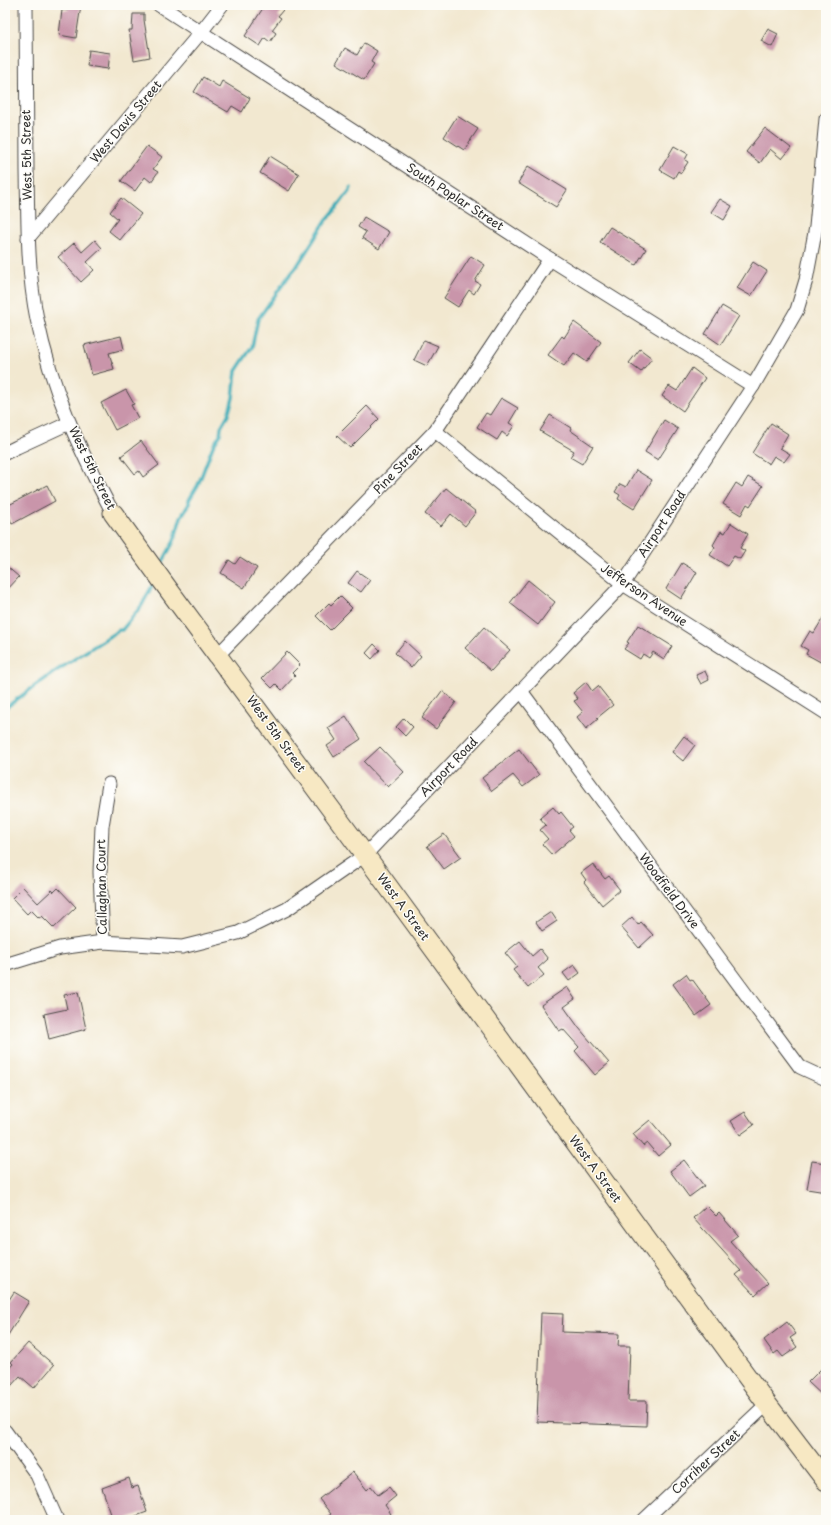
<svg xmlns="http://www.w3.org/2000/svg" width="831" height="1525" font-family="'Playpen Sans',sans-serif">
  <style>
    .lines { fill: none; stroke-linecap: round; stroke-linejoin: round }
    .stream { stroke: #3bacb7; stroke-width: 3.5 }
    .building { fill: #c995aa }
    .street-casing { stroke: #494744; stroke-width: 15 }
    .secondary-casing { stroke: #494744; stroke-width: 21 }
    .street { stroke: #fff; stroke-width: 13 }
    .secondary { stroke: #f7e8c3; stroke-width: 19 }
    .labels { text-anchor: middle; stroke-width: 3; stroke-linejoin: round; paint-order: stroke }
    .street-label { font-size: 12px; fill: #2b2b2b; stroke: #fdfcf7 }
  </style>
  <rect width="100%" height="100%" fill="#fdfcf7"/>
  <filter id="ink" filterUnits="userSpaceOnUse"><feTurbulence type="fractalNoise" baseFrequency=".025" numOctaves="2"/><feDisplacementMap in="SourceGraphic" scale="8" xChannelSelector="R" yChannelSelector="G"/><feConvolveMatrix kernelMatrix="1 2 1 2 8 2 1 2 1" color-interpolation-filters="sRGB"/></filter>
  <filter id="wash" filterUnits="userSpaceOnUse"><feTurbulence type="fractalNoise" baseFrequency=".012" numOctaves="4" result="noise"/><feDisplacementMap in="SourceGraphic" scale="16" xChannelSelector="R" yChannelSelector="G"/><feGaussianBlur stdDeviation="0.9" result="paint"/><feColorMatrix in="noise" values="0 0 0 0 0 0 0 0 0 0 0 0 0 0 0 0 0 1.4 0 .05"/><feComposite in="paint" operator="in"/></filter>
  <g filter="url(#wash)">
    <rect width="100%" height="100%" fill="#f2e8d0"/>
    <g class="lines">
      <!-- stream -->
      <g class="stream">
        <path d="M160,567l14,-26 7,-24 8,-13v-4l9,-15 15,-39 7,-11 1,-8 7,-12 5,-17 3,-27 16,-24 6,-28 33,-46 6,-7 30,-47c3,-2 23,-28 24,-31"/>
        <polyline points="5,708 53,673 119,630 122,630 142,605 154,582"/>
      </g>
    </g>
    <g id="blocks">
      <!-- building -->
      <g class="building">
        <polygon points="68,5 81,5 76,38 59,35 62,10 68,10"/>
        <polygon points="265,5 287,5 278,16 281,18 272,30 276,33 270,42 265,38 260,46 245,36"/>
        <polygon points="133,14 144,14 144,20 150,57 134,60 129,30 132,30"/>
        <polygon points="768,29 778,34 772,47 761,41"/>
        <polygon points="364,43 377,51 371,62 374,64 364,80 336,63 345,48 357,55"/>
        <polygon points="89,50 110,53 108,69 87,66"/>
        <polygon points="203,77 219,87 222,81 250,98 242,112 232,106 228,112 194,92"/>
        <polygon points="457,116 478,129 464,150 444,137"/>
        <polygon points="765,128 791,148 782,159 770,149 760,163 746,152"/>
        <polygon points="147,146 162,157 153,169 158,172 151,182 145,177 135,191 121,181"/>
        <polygon points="674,146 688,154 685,160 688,162 681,173 678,171 674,178 660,170"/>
        <polygon points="270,156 299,174 289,191 260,173"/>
        <polygon points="528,166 567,190 556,207 518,183"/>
        <polygon points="121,198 141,214 120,240 109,231 118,219 110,212"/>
        <polygon points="720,199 732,206 724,220 711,212"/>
        <polygon points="364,217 389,232 379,249 362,238 366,232 358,227"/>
        <polygon points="610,227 646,249 636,265 600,242"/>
        <polygon points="95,240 102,248 87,262 94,270 81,282 58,257 74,243 82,252"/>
        <polygon points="471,256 485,265 475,281 480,284 474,294 469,290 458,307 444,298"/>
        <polygon points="753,262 767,271 751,296 737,288"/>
        <polygon points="722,306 739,316 721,345 705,334"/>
        <polygon points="574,322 601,342 587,362 574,353 564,366 548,355 562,336 564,338"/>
        <polygon points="121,336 124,349 109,353 114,369 92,375 84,345"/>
        <polygon points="424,340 438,346 427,366 414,360"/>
        <polygon points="640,349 652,358 641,372 629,363"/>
        <polygon points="692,368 705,378 683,411 662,396 669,386 677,391"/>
        <polygon points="126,390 134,404 131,405 138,418 115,430 101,403"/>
        <polygon points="501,398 518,408 509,423 514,426 507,436 502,432 497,440 477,427 486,413 490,415"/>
        <polygon points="367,406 379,419 350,448 337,436"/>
        <polygon points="550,415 571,428 570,430 593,446 582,464 570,457 574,451 540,431"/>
        <polygon points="664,420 678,429 658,460 645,452"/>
        <polygon points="771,423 788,434 780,448 790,454 784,462 774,456 769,464 752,453"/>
        <polygon points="141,441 159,465 143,477 139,471 135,474 121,456"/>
        <polygon points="636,470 652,480 634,509 618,499 620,495 615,492 620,484 626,487"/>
        <polygon points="748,477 763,486 750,506 747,504 741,515 723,504 736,483 742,487"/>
        <polygon points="47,485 55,501 12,524 5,507"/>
        <polygon points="446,488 476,512 465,526 451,514 441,526 425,514"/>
        <polygon points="731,523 748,534 740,548 745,551 740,559 734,556 727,566 710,555 715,547 713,545 721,531 725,533"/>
        <polygon points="240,557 257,568 244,588 221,573 229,560 235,564"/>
        <polygon points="682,563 697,572 681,599 666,589"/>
        <polygon points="5,565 19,577 5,592"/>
        <polygon points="357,571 370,580 361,592 348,583"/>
        <polygon points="528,580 555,602 538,625 510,603"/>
        <polygon points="340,596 352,608 330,630 316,616 329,603 331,605"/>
        <polygon points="826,613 826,665 806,654 808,650 801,646 810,631 814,633"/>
        <polygon points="638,625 672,646 664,659 653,652 649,658 643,654 640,659 624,649 629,643 627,642"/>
        <polygon points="484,627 510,650 491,671 465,648"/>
        <polygon points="405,641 421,656 411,668 395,653"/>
        <polygon points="374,644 380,650 372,659 366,653"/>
        <polygon points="287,652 300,665 292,673 295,676 282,690 276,684 272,688 262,678"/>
        <polygon points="705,671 709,680 701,684 696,675"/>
        <polygon points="586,682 592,691 598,686 613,705 597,718 598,719 586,729 577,717 583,712 574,701 578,699 573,693"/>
        <polygon points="442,691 456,702 436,729 422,718"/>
        <polygon points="346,716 361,739 334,757 327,746 336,740 328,728"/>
        <polygon points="404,718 413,727 405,736 396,727"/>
        <polygon points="684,736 695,745 683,761 672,752"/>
        <polygon points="380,747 404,772 388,787 364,762"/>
        <polygon points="519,749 539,775 523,787 513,775 492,791 482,778"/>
        <polygon points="553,807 559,814 561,812 573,827 569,830 574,836 552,855 542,844 548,839 540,830 546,825 540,818"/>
        <polygon points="444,834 461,857 444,869 427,846"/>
        <polygon points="593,864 605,879 609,876 620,890 602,905 584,882 586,880 581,873"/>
        <polygon points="23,887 38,903 52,890 54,892 58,888 76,907 54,928 42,916 39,918 31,910 27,914 12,898"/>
        <polygon points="551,912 557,921 542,931 536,922"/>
        <polygon points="632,917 638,925 641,922 653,935 639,948 621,927"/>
        <polygon points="520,941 532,956 540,949 548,959 538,968 544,975 528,988 513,970 517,967 505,953"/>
        <polygon points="574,965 580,973 569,981 563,973"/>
        <polygon points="686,974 690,980 692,979 711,1005 696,1016 673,984"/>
        <polygon points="567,987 575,999 564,1007 579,1028 609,1063 595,1075 575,1051 579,1047 563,1029 559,1031 541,1005"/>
        <polygon points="78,992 86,1029 49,1039 44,1014 67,1009 64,995"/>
        <polygon points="745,1112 754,1125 740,1135 731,1121"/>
        <polygon points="650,1120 671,1145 658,1156 647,1143 643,1146 633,1134"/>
        <polygon points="684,1160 704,1186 689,1197 670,1171"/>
        <polygon points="812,1161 826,1163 826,1192 807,1189"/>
        <polygon points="706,1206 716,1216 719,1213 738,1235 730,1241 768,1283 755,1295 736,1275 741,1271 693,1218"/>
        <polygon points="14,1292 29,1301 5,1340 5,1306"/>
        <polygon points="541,1313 563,1314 562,1332 619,1334 618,1346 630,1346 628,1401 647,1401 646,1426 537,1422"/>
        <polygon points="787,1322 796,1334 790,1338 797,1347 783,1357 778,1351 774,1354 764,1340"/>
        <polygon points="28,1343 54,1365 34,1388 20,1376 11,1386 5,1381 5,1373 13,1364 11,1362"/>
        <polygon points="821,1369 826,1373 826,1399 808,1382"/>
        <polygon points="353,1472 367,1490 371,1486 378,1495 389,1487 396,1496 385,1505 391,1514 383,1520 324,1520 331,1514 319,1499"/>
        <polygon points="129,1478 132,1488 138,1486 147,1512 125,1520 113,1520 102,1488"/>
      </g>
    </g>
  </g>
  <g filter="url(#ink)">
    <use href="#blocks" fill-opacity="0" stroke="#494744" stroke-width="1"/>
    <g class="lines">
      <!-- street casing -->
      <g class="street-casing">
        <g id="street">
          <path d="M26,5c0,55 1,111 1,166 1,50 0,99 10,148 14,69 43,132 76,194"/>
          <polyline points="159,5 550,259 753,386"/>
          <polyline points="28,238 201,32 222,5"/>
          <polyline points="435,431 623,584 826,713"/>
          <polyline points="5,453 17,447 69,423"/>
          <polyline points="218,655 435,431 550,259"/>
          <polyline points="521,691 800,1067 826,1079"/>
          <polyline points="103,942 100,872 102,826 109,784"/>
          <polyline points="5,965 60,948 103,942 182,947 238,933 287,909 365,855 623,584 753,386 797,310 806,280 816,227 826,119"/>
          <polyline points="5,1431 37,1475 57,1520"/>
          <polyline points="644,1520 767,1404"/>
        </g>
      </g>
      <!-- secondary casing -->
      <g class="secondary-casing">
        <polyline id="secondary" points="113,513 171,593 365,855 767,1404 826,1481"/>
      </g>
      <!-- street -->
      <use href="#street" class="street"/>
      <!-- secondary -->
      <use href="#secondary" class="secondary"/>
    </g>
  </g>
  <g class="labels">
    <!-- street labels -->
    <g class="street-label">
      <text transform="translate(126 122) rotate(-50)" y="4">West Davis Street</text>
      <text transform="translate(27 155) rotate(-91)" y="4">West 5th Street</text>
      <text transform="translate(455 197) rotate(33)" y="4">South Poplar Street</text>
      <text transform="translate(92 468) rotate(64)" y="4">West 5th Street</text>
      <text transform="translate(398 469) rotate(-46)" y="4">Pine Street</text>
      <text transform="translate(662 524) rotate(-57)" y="4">Airport Road</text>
      <text transform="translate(644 595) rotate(34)" y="4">Jefferson Avenue</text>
      <text transform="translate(276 734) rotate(54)" y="4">West 5th Street</text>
      <text transform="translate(449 767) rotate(-46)" y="4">Airport Road</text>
      <text transform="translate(102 887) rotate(-91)" y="4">Callaghan Court</text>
      <text transform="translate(669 891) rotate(53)" y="4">Woodfield Drive</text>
      <text transform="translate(403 907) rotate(54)" y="4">West A Street</text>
      <text transform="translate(595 1169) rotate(54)" y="4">West A Street</text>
      <text transform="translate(706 1462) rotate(-43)" y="4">Corriher Street</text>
    </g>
  </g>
  <!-- margin -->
  <rect width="831" height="1525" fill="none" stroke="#fdfcf7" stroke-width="20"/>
</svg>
